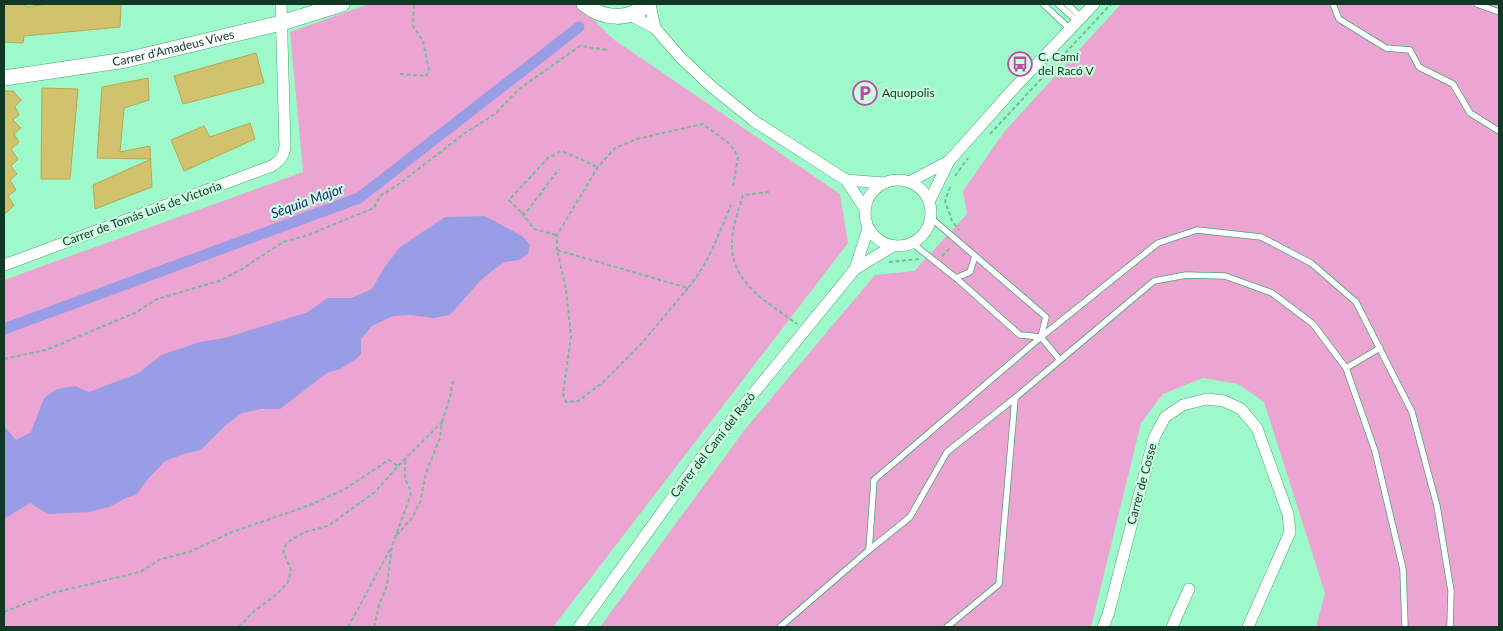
<svg xmlns="http://www.w3.org/2000/svg" width="1503" height="631" font-family="Lato,sans-serif">
  <style>
    .green { fill: #eca5d3 }
    .water { fill: #989de6 }
    .lines { fill: none; stroke-linecap: round; stroke-linejoin: round }
    .canal { stroke: #989de6; stroke-width: 11 }
    .building { fill: #d1c36d; stroke: #b6a852 }
    .service-casing { stroke: #48a378; stroke-width: 7 }
    .minor-casing { stroke: #48a378; stroke-width: 12 }
    .tertiary-casing { stroke: #48a378; stroke-width: 16 }
    .path { stroke: #73bd97; stroke-width: 2; stroke-dasharray: 4 2.5; stroke-linecap: butt }
    .service { stroke: #fff; stroke-width: 5.5 }
    .minor { stroke: #fff; stroke-width: 11 }
    .tertiary { stroke: #fff; stroke-width: 15 }
    .labels { text-anchor: middle; stroke-width: 4.5; stroke-linejoin: round; paint-order: stroke }
    .street-label { font-size: 12px; fill: #113725; stroke: #c9fde0 }
    .poi-label { font-size: 12px; fill: #113725; stroke: #c9fde0; text-anchor: start }
    .water-label { font-size: 14px; font-style: italic; fill: #2d2478; stroke: #c9fde0 }
  </style>
  <rect width="100%" height="100%" fill="#9ef9ca"/>
  <!-- green -->
  <g class="green">
    <polygon points="369,4 578,4 613,39 840,194 848,243 553,627 4,627 4,280 303,172 290,32"/>
    <polygon points="1121,4 1499,4 1499,627 1316,627 1325,593 1264,402 1238,384 1203,378 1163,394 1141,423 1091,627 600,627 746,428 875,275 914,271 967,214 963,191 1004,132"/>
  </g>
  <!-- water -->
  <polygon class="water" points="485,216 522,236 530,245 528,254 519,260 505,262 493,270 479,282 450,315 434,318 410,315 393,316 372,326 361,339 361,354 355,360 340,369 327,373 280,409 261,409 242,413 227,424 201,450 184,454 165,461 148,479 136,495 126,498 109,507 89,512 48,514 30,503 4,519 4,426 16,440 31,432 44,398 57,389 75,386 89,392 139,373 161,355 200,342 225,338 308,312 327,298 351,298 372,289 384,268 400,247 445,217"/>
  <g class="lines">
    <!-- canal -->
    <polyline class="canal" points="4,329 359,198 579,27"/>
  </g>
  <!-- building -->
  <g class="building">
    <polygon points="4,4 26,4 26,7 48,4 121,4 120,27 24,36 23,43 4,42"/>
    <polygon points="256,53 264,83 183,104 174,76"/>
    <polygon points="148,78 149,100 124,108 120,152 150,146 152,187 95,209 93,185 151,159 97,158 102,87"/>
    <polygon points="42,88 78,89 70,179 41,179"/>
    <polygon points="4,91 13,91 21,100 15,107 19,115 13,120 21,128 14,134 19,142 11,149 18,159 11,166 17,174 10,180 16,190 8,196 14,205 4,215"/>
    <polygon points="250,123 255,139 184,171 171,140 204,126 210,137"/>
  </g>
  <g class="lines">
    <!-- service casing -->
    <g class="service-casing">
      <g id="service">
        <polyline points="1043,4 1070,29"/>
        <polyline points="1058,4 1077,21"/>
        <polyline points="1067,4 1081,17"/>
        <polyline points="1333,4 1339,19 1386,48 1410,50 1419,67 1453,84 1470,113 1499,131"/>
        <polyline points="1477,4 1499,12"/>
        <polyline points="912,243 956,278 1020,335 1041,337 1046,317 931,218"/>
        <polyline points="956,278 970,272 975,256"/>
        <polyline points="1041,337 1059,359"/>
        <polyline points="1346,368 1380,348"/>
        <polyline points="869,550 910,517 947,452 1015,398"/>
        <polyline points="780,627 869,550 874,480 1041,337 1158,243 1197,230 1261,237 1311,263 1356,302 1412,412 1437,506 1451,591 1450,627"/>
        <polyline points="947,627 999,584 1015,398 1154,281 1186,275 1225,276 1272,293 1313,324 1346,368 1375,451 1403,569 1405,627"/>
      </g>
    </g>
    <!-- minor casing -->
    <g class="minor-casing">
      <g id="minor">
        <polyline points="650,4 655,28"/>
        <polyline points="630,15 655,28 681,58 712,87 754,121 846,180 865,209"/>
        <circle cx="898" cy="213" r="33"/>
        <polyline points="846,180 884,183"/>
        <polyline points="909,182 949,161"/>
        <polyline points="929,202 949,161 1016,86 1094,4"/>
        <polyline points="868,229 855,269 893,246"/>
        <path d="M4,265l268,-99c9,-6 12,-10 13,-20l-4,-142"/>
        <polyline points="579,627 704,454 855,269"/>
        <polyline points="1103,627 1108,615 1154,438 1165,417 1183,405 1207,399 1224,401 1241,409 1257,428 1288,514 1290,532 1248,627"/>
        <polyline points="1172,627 1189,589"/>
      </g>
    </g>
    <!-- tertiary casing -->
    <g class="tertiary-casing">
      <g id="tertiary">
        <path d="M584,4c20,16 45,17 64,0"/>
        <path id="s1" d="M4,78l122,-18 155,-37 61,-19"/>
      </g>
    </g>
    <!-- path -->
    <g class="path">
      <polyline points="400,74 426,76 429,71 423,41 413,26 414,4"/>
      <polyline points="990,134 1111,4"/>
      <polyline points="955,176 968,158"/>
      <polyline points="950,187 945,201 952,221 959,230"/>
      <path d="M769,192l-26,3c-5,16 -12,36 -11,53 2,37 38,56 65,76"/>
      <polyline points="521,212 509,200 548,158 562,151 598,167"/>
      <polyline points="556,235 534,229 521,212 525,214 559,169"/>
      <polyline points="557,250 557,235 598,167 615,148 637,139 703,124 730,144 738,157 733,186"/>
      <polyline points="942,256 951,247"/>
      <polyline points="889,262 919,259"/>
      <path d="M688,288l-46,55 -40,40 -24,18 -12,1 -3,-8 8,-58 -5,-47 -9,-39 131,38c21,-25 30,-53 43,-83"/>
      <polyline points="4,359 46,350 135,313 157,299 219,281 242,269 283,242 308,235 374,208 380,196 399,184 465,133 495,114 519,89 580,46 608,50"/>
      <polyline points="442,422 450,397 453,381"/>
      <polyline points="4,612 52,593 140,572 161,559 189,552 232,532 310,505 345,489 389,460 398,466"/>
      <polyline points="239,627 253,612 277,594 288,582 291,570 283,552 286,544 291,540 305,532 328,526 375,492 398,466 442,422 440,438 426,473 420,502 412,518 395,537"/>
      <polyline points="348,627 391,548"/>
      <path d="M374,627l5,-22 8,-20 5,-39 19,-52c-1,-8 -5,-11 -6,-17 -1,-5 1,-11 0,-17"/>
    </g>
    <!-- service -->
    <use href="#service" class="service"/>
    <!-- minor -->
    <use href="#minor" class="minor"/>
    <!-- tertiary -->
    <use href="#tertiary" class="tertiary"/>
  </g>
  <!-- icons -->
  <defs>
    <g id="bus-ring" transform="scale(1.25)"><circle r="9.5" fill="#c9fde0" stroke="#c24ba0" stroke-width="1.5"/><path d="M-5-6H5V4H4V6H2V4H-2V6H-4V4H-5ZM-3.5-4V0h7V-4ZM-3.5 1.2v1.5H-2V1.2ZM2 1.2v1.5H3.5V1.2Z" fill="#c24ba0"/></g>
    <g id="parking-ring" transform="scale(1.25)"><circle r="9.5" fill="#c9fde0" stroke="#c24ba0" stroke-width="1.5"/><path d="M-3.5-5.5H1a3.5 3.5 0 0 1 0 7H-1V5.5H-3.5ZM-1-3.4V-.6H.8a1.4 1.4 0 0 0 0-2.8Z" fill="#c24ba0"/></g>
  </defs>
  <g fill-rule="evenodd">
    <use href="#bus-ring" x="1020" y="64"/>
    <use href="#parking-ring" x="865" y="93"/>
  </g>
  <g class="labels">
    <!-- street labels -->
    <g class="street-label">
      <text dy="4" stroke="none"><textPath href="#s1" startOffset="172">Carrer d'Amadeus Vives</textPath></text>
      <text transform="translate(142 214) rotate(-20)" y="4">Carrer de Tomás Luis de Victoria</text>
      <text transform="translate(713 445) rotate(-52)" y="4">Carrer del Camí del Racó</text>
      <text transform="translate(1142 484) rotate(-75)" y="4">Carrer de Cosse</text>
    </g>
    <!-- poi labels -->
    <g class="poi-label">
      <text x="1038" y="61">C. Camí<tspan x="1038" dy="14">del Racó V</tspan></text>
      <text x="882" y="97">Aquopolis</text>
    </g>
    <!-- water labels -->
    <g class="water-label">
      <text transform="translate(307 201) rotate(-20)" y="5">Sèquia Major</text>
    </g>
  </g>
  <!-- border -->
  <rect width="1503" height="631" fill="none" stroke="#113725" stroke-width="10"/>
</svg>
